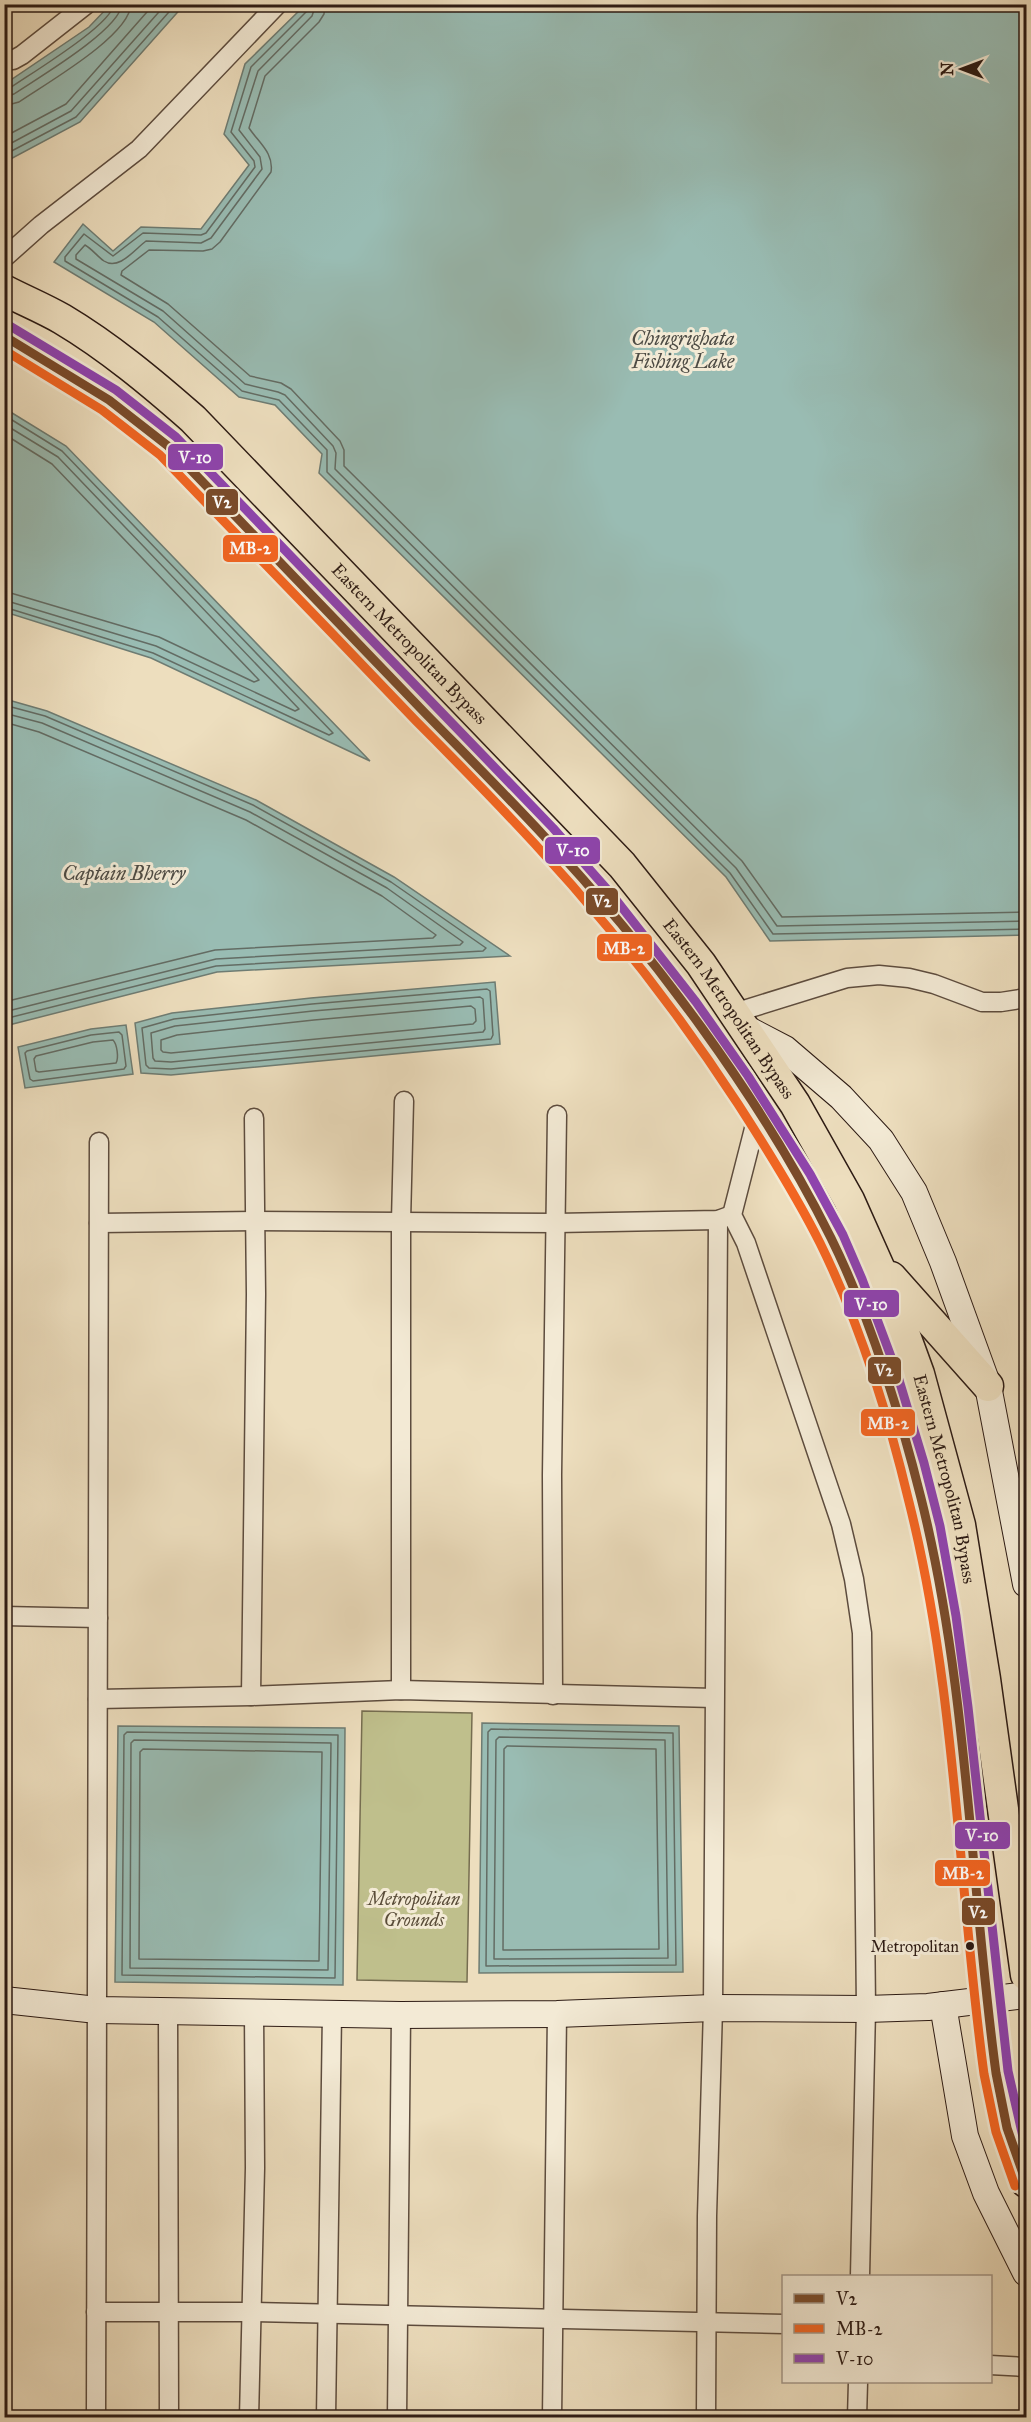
<svg xmlns="http://www.w3.org/2000/svg" width="1031" height="2422" font-family="'IM FELL Great Primer',serif">
  <style>
    .green { fill: #bfbf8c; stroke: #766d50; stroke-width: 1.5 }
    .water { fill: #99bcb3; stroke: #6e7c73; stroke-width: 1.5 }
    .lines { fill: none; stroke-linecap: round; stroke-linejoin: round }
    .shore { stroke: #636c64; stroke-width: 1.5 }
    .street-casing { stroke: #5d4c3e; stroke-width: 21 }
    .secondary-casing { stroke: #2d1b14; stroke-width: 28 }
    .primary-casing { stroke: #2d1b14; stroke-width: 33 }
    .street { stroke: #f3ead5; stroke-width: 18 }
    .secondary { stroke: #f3ead5; stroke-width: 26 }
    .primary { stroke: #eddebe; stroke-width: 30 }
    .bus-1-casing { stroke: #f3ead5; stroke-width: 14 }
    .bus-2-casing { stroke: #f3ead5; stroke-width: 14 }
    .bus-3-casing { stroke: #f3ead5; stroke-width: 14 }
    .bus-1 { stroke: #7a4b2a; stroke-width: 9 }
    .bus-2 { stroke: #f26522; stroke-width: 9 }
    .bus-3 { stroke: #8e44ad; stroke-width: 9 }
    .bus-dot { fill: #2d1b14; stroke: #f3ead5; stroke-width: 2 }
    .labels { text-anchor: middle; stroke-width: 6; stroke-linejoin: round; paint-order: stroke }
    .bus-label { font-size: 16px; fill: #2d1b14; stroke: #f3ead5; text-anchor: end }
    .street-label { font-size: 18px; fill: #2d1b14; stroke: #f3ead5 }
    .park-label { font-size: 18px; font-style: italic; fill: #594c38; stroke: #f3ead5 }
    .water-label { font-size: 20px; font-style: italic; fill: #4d4b44; stroke: #f3ead5 }
    .line-badge { stroke: #f3ead5; stroke-width: 2 }
    .badge-label { font-size: 16px; text-anchor: middle; font-weight: bold; fill: #fff }
  </style>
  <rect width="100%" height="100%" fill="#eddebe"/>
  <filter id="stains"><feTurbulence type="fractalNoise" baseFrequency=".00333" numOctaves="4"/><feColorMatrix values="0 0 0 0 .2 0 0 0 0 .09 0 0 0 0 .02 0 0 0 .5 -.17"/></filter>
  <radialGradient id="worn" r=".72"><stop offset=".6" stop-color="#630" stop-opacity="0"/><stop offset="1" stop-color="#630" stop-opacity=".3"/></radialGradient>
  <!-- green -->
  <polygon class="green" points="362,1711 472,1713 467,1982 357,1980"/>
  <!-- water -->
  <g class="water">
    <polygon points="110,5 184,5 80,122 5,162 5,84 89,27"/>
    <polygon points="305,5 1026,5 1026,935 770,941 726,877 319,473 322,454 275,405 239,397 154,322 54,262 83,224 113,251 141,227 201,229 249,165 224,134 245,64"/>
    <polygon points="4,408 66,446 370,761 151,658 5,612"/>
    <polygon points="5,699 47,711 256,800 394,877 510,956 217,972 5,1026"/>
    <polygon points="495,982 500,1044 171,1075 141,1073 135,1023 172,1013 311,998"/>
    <polygon points="126,1025 133,1074 25,1088 18,1047 91,1029"/>
    <polygon points="482,1723 679,1726 683,1972 479,1973"/>
    <polygon points="118,1726 345,1728 343,1985 115,1982"/>
  </g>
  <g class="lines">
    <!-- shore -->
    <g class="shore">
      <polyline points="309,4 307,11 251,67 231,132 254,161 255,167 206,233 201,235 143,233 113,256 84,234 65,257 65,261 158,317 242,391 279,400 327,450 327,472 730,873 773,934 1026,929"/>
      <path d="M316,4l-4,12 -54,55 -19,59 21,27 2,12 -51,69 -10,5 -55,-2c-11,8 -27,30 -42,20 -7,-5 -12,-12 -19,-16l-9,10v4l87,52 82,73 33,8 7,3 48,51 3,7 -1,16 401,399 41,58 249,-5"/>
      <path d="M325,4l-1,10 -5,8 -54,54 -16,52c10,15 25,25 22,44l-51,70 -8,7 -9,2 -54,-1 -27,21 -1,4 47,29 82,72 31,7 10,6 49,52 4,9v16l398,395 40,56 244,-5"/>
      <path d="M4,89l6,-1c20,-14 102,-63 104,-84"/>
      <path d="M4,97l10,-3c22,-15 106,-64 108,-90"/>
      <path d="M4,106l15,-4c26,-18 111,-66 112,-98"/>
      <polyline points="4,137 66,104 154,4"/>
      <polyline points="4,147 71,111 166,4"/>
      <polyline points="4,155 76,117 176,4"/>
      <polyline points="4,415 62,451 333,733 329,735 153,653 4,607"/>
      <polyline points="4,424 58,457 299,709 295,711 156,646 4,600"/>
      <polyline points="4,434 52,464 259,680 254,682 159,637 4,591"/>
      <polyline points="4,705 45,716 253,805 391,882 486,948 483,951 216,966 4,1019"/>
      <polyline points="4,713 42,723 250,812 387,888 463,942 460,945 216,959 4,1012"/>
      <polyline points="4,722 39,732 246,820 382,896 436,935 433,938 215,950 4,1002"/>
      <polygon points="487,989 490,991 493,1035 491,1039 171,1069 149,1068 146,1065 142,1028 174,1019 312,1004"/>
      <polygon points="480,997 483,999 485,1029 483,1032 171,1062 155,1061 153,1058 151,1033 175,1026 313,1011"/>
      <polygon points="471,1006 475,1009 476,1021 473,1024 171,1053 163,1052 161,1050 161,1040 177,1035 314,1020"/>
      <polygon points="119,1032 122,1035 126,1066 124,1069 33,1081 30,1079 25,1053 27,1051 91,1035"/>
      <path d="M113,1040c4,4 6,18 3,23l-77,9 -3,-1 -2,-12 2,-3 57,-14z"/>
      <polygon points="491,1729 673,1733 676,1965 486,1966 488,1732"/>
      <polygon points="127,1732 338,1735 335,1978 122,1975 124,1735"/>
      <polygon points="499,1737 665,1740 668,1958 494,1959 496,1740"/>
      <polygon points="134,1740 331,1743 328,1970 130,1968 131,1743"/>
      <polygon points="507,1746 656,1749 659,1949 503,1950 504,1749"/>
      <polygon points="143,1749 322,1752 319,1961 139,1959 140,1752"/>
    </g>
    <!-- street casing -->
    <g class="street-casing">
      <g id="street">
        <polyline points="4,60 13,60 22,55 87,4"/>
        <polyline points="4,258 41,225 139,149 278,4"/>
        <polyline points="734,1013 847,978 879,975 909,978 934,984 982,1002 1001,1002 1026,998"/>
        <polyline points="758,1113 732,1215 746,1243 841,1524 854,1579 862,1633 866,2009 860,2276"/>
        <polyline points="99,1223 255,1221 556,1223 718,1220 729,1216"/>
        <polyline points="4,1616 98,1618"/>
        <polyline points="401,1690 401,1221 404,1101"/>
        <polyline points="553,1695 552,1475 557,1115"/>
        <polyline points="251,1696 256,1294 254,1118"/>
        <polyline points="98,1699 251,1696 401,1690 714,1698"/>
        <polyline points="168,2010 169,2418"/>
        <polyline points="96,2312 251,2312 784,2324"/>
        <polyline points="990,2365 1026,2367"/>
        <polyline points="96,2418 99,1142"/>
        <polyline points="249,2418 255,2168 254,2011"/>
        <polyline points="326,2418 332,2013"/>
        <polyline points="397,2418 401,2015"/>
        <polyline points="552,2418 557,2014"/>
        <polyline points="706,2418 707,2216 713,2008 718,1220"/>
        <polyline points="857,2418 858,2382"/>
      </g>
    </g>
    <!-- secondary casing -->
    <g class="secondary-casing">
      <g id="secondary">
        <polyline points="743,1027 785,1049 841,1097 881,1140 914,1192 943,1262 988,1386 1026,1584"/>
        <polyline points="4,2000 97,2010 401,2015 557,2014 713,2008 866,2009 928,2007 1026,1995"/>
        <polyline points="943,2005 965,2136 986,2193 1026,2273"/>
      </g>
    </g>
    <!-- primary casing -->
    <g class="primary-casing">
      <g id="primary">
        <path id="s1" d="M4,290c19,10 39,18 58,29 47,28 90,64 131,100l429,446 79,99 94,140 54,96 37,83 33,91 41,151 25,154 41,296"/>
        <path d="M4,336c60,34 112,64 164,110l376,390c81,89 154,183 219,285 33,53 65,104 88,162 32,79 58,162 77,245 17,80 26,160 36,241 7,63 14,127 20,190 7,76 11,153 42,223"/>
        <polyline points="891,1277 988,1386"/>
      </g>
    </g>
    <!-- street -->
    <use href="#street" class="street"/>
    <!-- secondary -->
    <use href="#secondary" class="secondary"/>
    <!-- primary -->
    <use href="#primary" class="primary"/>
    <!-- bus-1 casing -->
    <g class="bus-1-casing">
      <path id="bus-1" d="M4,336l105,64 59,46c86,89 172,178 257,267 40,41 80,81 119,123 107,115 217,261 287,402 40,81 68,172 90,260 47,188 49,384 75,575l11,55 19,54"/>
    </g>
    <!-- bus-2 casing -->
    <g class="bus-2-casing">
      <path id="bus-2" d="M4,350l98,60 58,45c85,88 171,177 256,266 40,40 80,81 118,122 75,81 144,169 204,261 29,45 58,91 82,139 40,81 68,171 89,259 47,187 49,382 75,572l12,58 19,54"/>
    </g>
    <!-- bus-3 casing -->
    <g class="bus-3-casing">
      <polyline id="bus-3" points="10,326 116,390 176,437 553,828 613,896 696,1002 748,1076 810,1174 843,1235 862,1279 896,1370 924,1463 940,1526 956,1616 968,1707 1008,2071 1026,2150"/>
    </g>
    <!-- bus-1 -->
    <use href="#bus-1" class="bus-1"/>
    <!-- bus-2 -->
    <use href="#bus-2" class="bus-2"/>
    <!-- bus-3 -->
    <use href="#bus-3" class="bus-3"/>
  </g>
  <!-- markers -->
  <circle class="bus-dot" cx="970" cy="1946" r="5"/>
  <g class="labels">
    <!-- bus labels -->
    <g class="bus-label">
      <text x="959" y="1952">Metropolitan</text>
    </g>
    <!-- street labels -->
    <g class="street-label">
      <text dy="6" stroke="none"><textPath href="#s1" startOffset="542">Eastern Metropolitan Bypass</textPath></text>
      <text dy="6" stroke="none"><textPath href="#s1" startOffset="1028">Eastern Metropolitan Bypass</textPath></text>
      <text dy="6" stroke="none"><textPath href="#s1" startOffset="1550">Eastern Metropolitan Bypass</textPath></text>
    </g>
    <!-- park labels -->
    <g class="park-label">
      <text x="414" y="1905">Metropolitan<tspan x="414" dy="21">Grounds</tspan></text>
    </g>
    <!-- water labels -->
    <g class="water-label">
      <text x="683" y="345">Chingrighata<tspan x="683" dy="23">Fishing Lake</tspan></text>
      <text x="124" y="880">Captain Bherry</text>
    </g>
  </g>
  <g class="line-badge">
    <rect x="167" y="443" width="57" height="28" rx="6" fill="#8e44ad"/>
    <rect x="205" y="488" width="34" height="28" rx="6" fill="#7a4b2a"/>
    <rect x="222" y="534" width="57" height="29" rx="6" fill="#f26522"/>
    <rect x="544" y="836" width="57" height="29" rx="6" fill="#8e44ad"/>
    <rect x="585" y="887" width="34" height="29" rx="6" fill="#7a4b2a"/>
    <rect x="596" y="933" width="57" height="29" rx="6" fill="#f26522"/>
    <rect x="843" y="1289" width="57" height="29" rx="6" fill="#8e44ad"/>
    <rect x="867" y="1356" width="35" height="29" rx="6" fill="#7a4b2a"/>
    <rect x="860" y="1408" width="56" height="29" rx="6" fill="#f26522"/>
    <rect x="954" y="1821" width="57" height="29" rx="6" fill="#8e44ad"/>
    <rect x="934" y="1859" width="57" height="28" rx="6" fill="#f26522"/>
    <rect x="961" y="1897" width="35" height="29" rx="6" fill="#7a4b2a"/>
  </g>
  <g class="badge-label">
    <text x="195" y="463">V-10</text>
    <text x="222" y="508">V2</text>
    <text x="250" y="554">MB-2</text>
    <text x="573" y="856">V-10</text>
    <text x="602" y="907">V2</text>
    <text x="624" y="954">MB-2</text>
    <text x="871" y="1310">V-10</text>
    <text x="884" y="1376">V2</text>
    <text x="888" y="1429">MB-2</text>
    <text x="982" y="1841">V-10</text>
    <text x="963" y="1879">MB-2</text>
    <text x="978" y="1918">V2</text>
  </g>
  <!-- margin -->
  <rect width="1031" height="2422" fill="none" stroke="#eddebe" stroke-width="24"/>
  <rect x="6" y="6" width="1019" height="2410" fill="none" stroke="#2d1b14" stroke-width="3"/>
  <rect x="12" y="12" width="1007" height="2398" fill="none" stroke="#2d1b14" stroke-width="1.5"/>
  <!-- legend -->
  <rect x="782" y="2275" width="210" height="108" fill="#f3ead5" stroke="#a49788" stroke-width="1.5"/>
  <rect x="794" y="2294" width="30" height="9" fill="#7a4b2a" stroke="#a49788" stroke-width="1.5"/>
  <text x="836" y="2305" font-size="18" fill="#2d1b14">V2</text>
  <rect x="794" y="2324" width="30" height="9" fill="#f26522" stroke="#a49788" stroke-width="1.5"/>
  <text x="836" y="2335" font-size="18" fill="#2d1b14">MB-2</text>
  <rect x="794" y="2354" width="30" height="9" fill="#8e44ad" stroke="#a49788" stroke-width="1.5"/>
  <text x="836" y="2365" font-size="18" fill="#2d1b14">V-10</text>
  <!-- north arrow -->
  <g transform="translate(962 69) rotate(270)" stroke="#f3ead5" stroke-width="4.5" paint-order="stroke">
  <path d="M0-4.5L10 22L0 15L-10 22Z" fill="#2d1b14"/>
  <text y="-9" font-size="16" font-weight="bold" text-anchor="middle" fill="#2d1b14">N</text>
  </g>
  <rect width="100%" height="100%" filter="url(#stains)"/>
  <rect width="100%" height="100%" fill="url(#worn)"/>
</svg>
